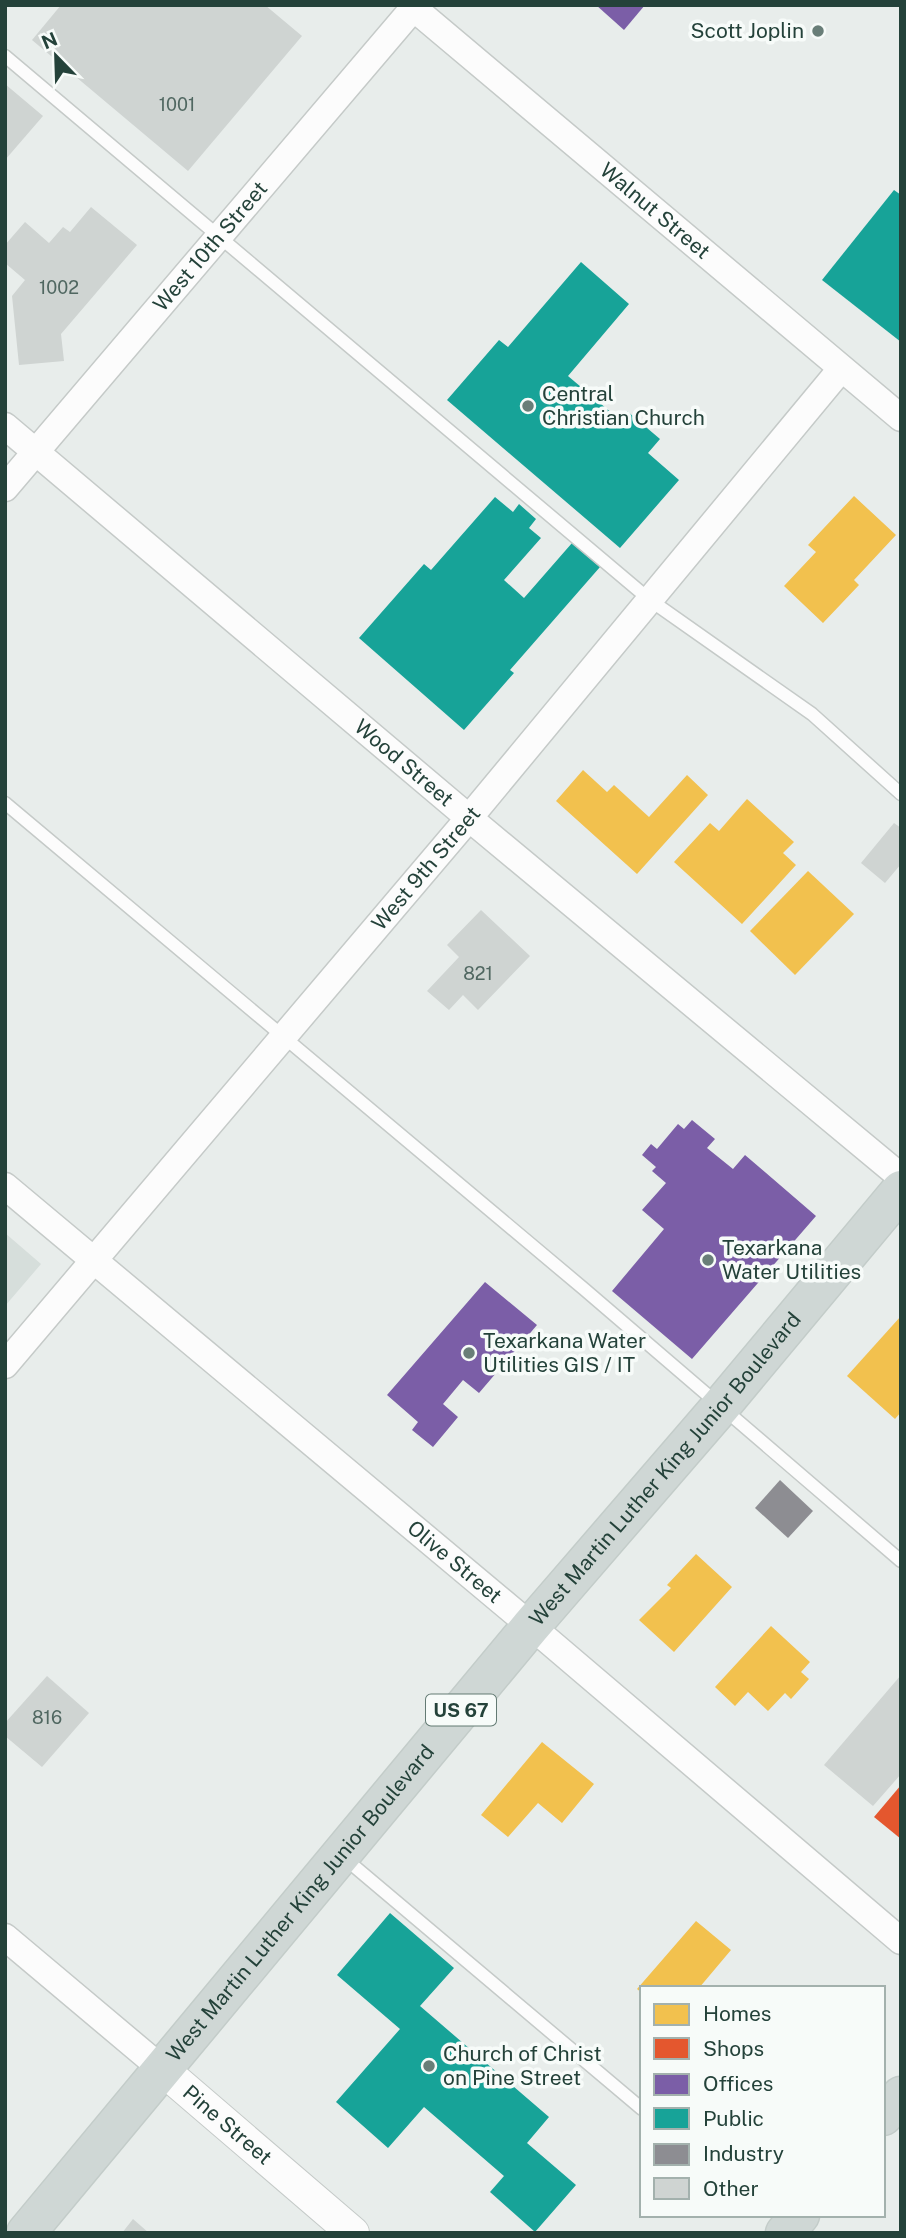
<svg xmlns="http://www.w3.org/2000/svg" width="906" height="2238" font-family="'Public Sans',sans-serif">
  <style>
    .built { fill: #d6dedb }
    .homes { fill: #f2c14e }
    .shops { fill: #e4572e }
    .offices { fill: #7b5ea7 }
    .public { fill: #17a398 }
    .industry { fill: #8d8d92 }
    .building { fill: #cfd4d2 }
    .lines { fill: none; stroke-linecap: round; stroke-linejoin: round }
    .service-casing { stroke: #c5cac8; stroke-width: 15 }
    .minor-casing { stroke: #c5cac8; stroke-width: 29 }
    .tertiary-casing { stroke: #c5cac8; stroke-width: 34 }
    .primary-casing { stroke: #c3ccc9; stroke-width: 41 }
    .service { stroke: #fcfcfc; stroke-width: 12 }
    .minor { stroke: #fcfcfc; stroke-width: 26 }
    .tertiary { stroke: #fcfcfc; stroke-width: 32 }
    .primary { stroke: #cfd7d5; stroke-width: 38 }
    .poi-dot { fill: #697e78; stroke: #f7fbf9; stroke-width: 2.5 }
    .labels { text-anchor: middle; stroke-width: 7; stroke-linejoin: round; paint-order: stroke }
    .number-label { font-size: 18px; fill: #506761 }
    .shield { fill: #f7fbf9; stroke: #637a73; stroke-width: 2 }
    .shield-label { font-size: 19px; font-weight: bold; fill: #24423a }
    .poi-label { font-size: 21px; fill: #24423a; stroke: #f7fbf9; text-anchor: start }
    .street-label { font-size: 21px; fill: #24423a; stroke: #f7fbf9 }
  </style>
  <rect width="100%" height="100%" fill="#e8edeb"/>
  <!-- built -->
  <polygon class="built" points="5,1233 41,1264 5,1306"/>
  <!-- homes -->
  <g class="homes">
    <polygon points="854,496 896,535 854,580 859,585 823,623 784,586 816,552 808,545"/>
    <polygon points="583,770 607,792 614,785 649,817 687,775 708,795 637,874 556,801"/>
    <polygon points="747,799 794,842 783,853 796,865 742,924 674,862 710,823 719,831"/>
    <polygon points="808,871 854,914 795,975 750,931"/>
    <polygon points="901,1316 901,1412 895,1419 847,1376"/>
    <polygon points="696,1554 732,1587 674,1652 639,1620 671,1588 667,1585"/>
    <polygon points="771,1626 810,1662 801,1672 809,1679 791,1699 785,1693 768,1711 748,1692 735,1706 715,1687"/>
    <polygon points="542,1742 594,1784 562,1823 538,1803 508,1837 481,1815"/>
    <polygon points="696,1921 731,1950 699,1988 642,1988 642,1993 637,1989"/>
  </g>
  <!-- shops -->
  <polygon class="shops" points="901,1785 901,1839 874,1817"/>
  <!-- offices -->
  <g class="offices">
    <polygon points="596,5 645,5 624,30"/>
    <polygon points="692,1120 715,1139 707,1148 733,1169 745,1155 816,1216 692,1359 612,1291 664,1229 642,1210 666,1183 652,1171 656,1167 642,1155 651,1144 657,1149 678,1124 684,1129"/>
    <polygon points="485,1282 537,1325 479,1393 463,1380 443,1404 458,1417 433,1447 412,1430 418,1422 387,1395"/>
  </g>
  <!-- public -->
  <g class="public">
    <polygon points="894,190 901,195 901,342 822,280"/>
    <polygon points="581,262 629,304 568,376 620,420 627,411 660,439 648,453 679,480 620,548 447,400 499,340 508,347"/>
    <polygon points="495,497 513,512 519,504 536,519 529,528 541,538 504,580 524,598 572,543 600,567 510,670 514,673 464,730 359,638 424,564 431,570"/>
    <polygon points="390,1913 454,1968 420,2006 549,2117 527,2143 576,2185 535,2232 490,2192 504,2176 424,2107 388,2148 336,2102 400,2029 337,1975"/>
  </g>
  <!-- industry -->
  <polygon class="industry" points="780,1480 813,1511 788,1538 755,1508"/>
  <!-- building -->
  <g class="building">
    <polygon points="61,5 265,5 302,36 188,171 32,40"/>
    <polygon points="5,84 43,116 5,160"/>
    <polygon points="91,207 137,245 61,334 64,361 19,365 12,296 25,280 5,263 5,245 25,222 49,243 63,227 70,232"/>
    <polygon points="894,823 901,828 901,864 885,883 861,863"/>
    <polygon points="481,910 530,956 478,1010 463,995 449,1010 427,991 459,957 447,945"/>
    <polygon points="901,1675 901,1774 873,1806 824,1765"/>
    <polygon points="47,1676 89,1713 42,1767 5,1736 5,1723"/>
    <polygon points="133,2219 149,2233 122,2233"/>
  </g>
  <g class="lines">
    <!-- service casing -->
    <g class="service-casing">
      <g id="service">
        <polyline points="5,56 650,600 812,714 901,794"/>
        <polyline points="5,803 584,1289 901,1561"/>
        <polyline points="342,1856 642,2109"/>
      </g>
    </g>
    <!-- minor casing -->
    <g class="minor-casing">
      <g id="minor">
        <path id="s1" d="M410,5l491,413"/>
        <path id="s2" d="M5,426l464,392 432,359"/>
        <path id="s3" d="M5,488l411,-483"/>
        <path id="s4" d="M5,1186l526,440 370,315"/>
        <path id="s5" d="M5,1365l464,-547 372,-449"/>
        <polyline points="5,1937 162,2069"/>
      </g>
    </g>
    <!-- tertiary casing -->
    <g class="tertiary-casing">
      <g id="tertiary">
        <path id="s6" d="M162,2069l191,164"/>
      </g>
    </g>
    <!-- primary casing -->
    <g class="primary-casing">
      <g id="primary">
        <polyline points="883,2116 901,2096"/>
        <path id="s7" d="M26,2233l505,-607 190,-220 180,-216"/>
        <polyline points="785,2233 800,2215"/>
      </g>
    </g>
    <!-- service -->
    <use href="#service" class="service"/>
    <!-- minor -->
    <use href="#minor" class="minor"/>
    <!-- tertiary -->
    <use href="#tertiary" class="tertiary"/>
    <!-- primary -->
    <use href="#primary" class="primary"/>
  </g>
  <!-- markers -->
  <g class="poi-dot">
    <circle cx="818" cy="31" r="7"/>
    <circle cx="528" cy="406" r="7"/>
    <circle cx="708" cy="1260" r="7"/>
    <circle cx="469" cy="1353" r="7"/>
    <circle cx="429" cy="2066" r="7"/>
  </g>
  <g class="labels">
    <!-- number labels -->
    <g class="number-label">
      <text x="177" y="111">1001</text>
      <text x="59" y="294">1002</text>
      <text x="478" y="980">821</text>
      <text x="47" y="1724">816</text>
    </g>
    <!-- shield labels -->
    <rect class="shield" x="426" y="1694.5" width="70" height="31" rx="5"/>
    <g class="shield-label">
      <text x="461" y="1717">US 67</text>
    </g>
    <!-- poi labels -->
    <g class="poi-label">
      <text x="804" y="38" text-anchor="end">Scott Joplin</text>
      <text x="542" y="401">Central<tspan x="542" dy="24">Christian Church</tspan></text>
      <text x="722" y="1255">Texarkana<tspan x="722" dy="24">Water Utilities</tspan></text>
      <text x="483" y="1348">Texarkana Water<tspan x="483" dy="24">Utilities GIS / IT</tspan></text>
      <text x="443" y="2061">Church of Christ<tspan x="443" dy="24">on Pine Street</tspan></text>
    </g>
    <!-- street labels -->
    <g class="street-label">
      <text dy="7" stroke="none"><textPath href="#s1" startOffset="320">Walnut Street</textPath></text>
      <text dy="7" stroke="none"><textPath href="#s3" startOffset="317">West 10th Street</textPath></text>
      <text dy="7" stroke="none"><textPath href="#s2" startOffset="522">Wood Street</textPath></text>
      <text dy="7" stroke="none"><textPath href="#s5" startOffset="651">West 9th Street</textPath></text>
      <text dy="7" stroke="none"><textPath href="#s7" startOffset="996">West Martin Luther King Junior Boulevard</textPath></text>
      <text dy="7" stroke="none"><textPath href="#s4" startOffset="586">Olive Street</textPath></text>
      <text dy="7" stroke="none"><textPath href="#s7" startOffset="429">West Martin Luther King Junior Boulevard</textPath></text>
      <text dy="7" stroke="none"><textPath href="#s6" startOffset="86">Pine Street</textPath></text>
    </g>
  </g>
  <!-- border -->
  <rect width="906" height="2238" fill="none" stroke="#24423a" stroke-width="14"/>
  <!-- legend -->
  <rect x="640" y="1986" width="245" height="231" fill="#f7fbf9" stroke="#a3b1ad" stroke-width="2"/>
  <rect x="654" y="2004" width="35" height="21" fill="#f2c14e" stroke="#a3b1ad" stroke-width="2"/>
  <text x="703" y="2021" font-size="21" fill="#24423a">Homes</text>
  <rect x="654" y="2038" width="35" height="21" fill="#e4572e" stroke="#a3b1ad" stroke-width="2"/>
  <text x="703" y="2056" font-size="21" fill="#24423a">Shops</text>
  <rect x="654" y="2074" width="35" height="21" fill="#7b5ea7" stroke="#a3b1ad" stroke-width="2"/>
  <text x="703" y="2091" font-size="21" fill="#24423a">Offices</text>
  <rect x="654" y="2108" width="35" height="21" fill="#17a398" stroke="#a3b1ad" stroke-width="2"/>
  <text x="703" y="2126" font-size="21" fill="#24423a">Public</text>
  <rect x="654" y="2144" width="35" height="21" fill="#8d8d92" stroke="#a3b1ad" stroke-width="2"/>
  <text x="703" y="2161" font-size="21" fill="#24423a">Industry</text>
  <rect x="654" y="2178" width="35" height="21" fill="#cfd4d2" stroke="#a3b1ad" stroke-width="2"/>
  <text x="703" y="2196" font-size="21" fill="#24423a">Other</text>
  <!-- north arrow -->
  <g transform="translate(56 56) rotate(337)" stroke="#f7fbf9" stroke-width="5" paint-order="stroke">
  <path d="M0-5L12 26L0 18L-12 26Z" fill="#24423a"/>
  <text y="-10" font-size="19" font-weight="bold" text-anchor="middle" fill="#24423a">N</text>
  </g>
</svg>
